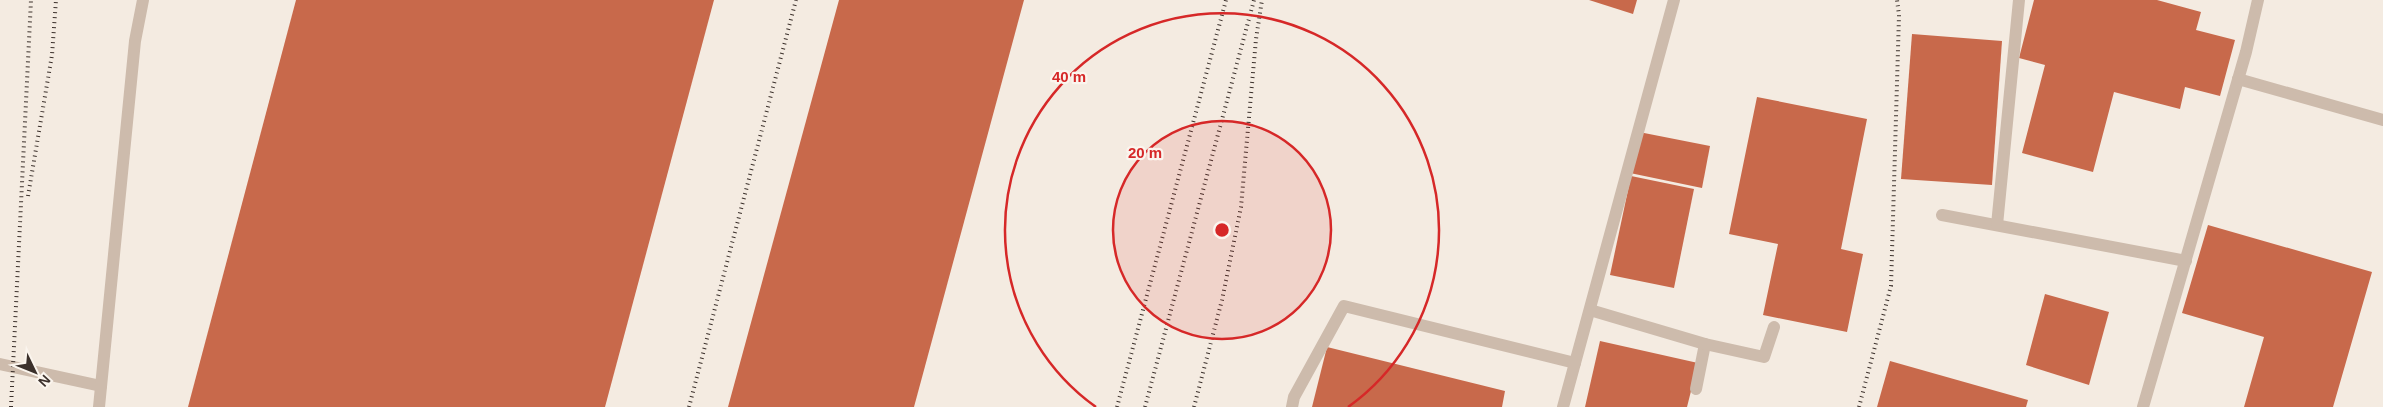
<svg xmlns="http://www.w3.org/2000/svg" width="2383" height="407" font-family="Arial,sans-serif">
  <style>
    .building { fill: #c8694b }
    .lines { fill: none; stroke-linecap: round; stroke-linejoin: round }
    .minor { stroke: #cdbbac; stroke-width: 12 }
    .rail { stroke: #3b302b; stroke-width: 4; stroke-dasharray: 1 4; stroke-linecap: butt }
    .ring { fill: none; stroke: #d62828; stroke-width: 2.5 }
    .centre { fill: #d62828; stroke: #fbf5ee; stroke-width: 2.5 }
    .ring-label { font-size: 15px; text-anchor: middle; font-weight: bold; fill: #d62828; stroke: #fbf5ee; stroke-width: 4.5; stroke-linejoin: round; paint-order: stroke }
  </style>
  <rect width="100%" height="100%" fill="#f4ebe1"/>
  <!-- building -->
  <g class="building">
    <polygon points="296,0 714,0 605,407 188,407"/>
    <polygon points="839,0 1024,0 914,407 728,407"/>
    <polygon points="1589,0 1637,0 1633,14"/>
    <polygon points="2034,0 2157,0 2201,12 2196,30 2235,40 2220,96 2185,87 2180,109 2114,92 2093,172 2022,153 2045,65 2019,58"/>
    <polygon points="1912,34 2002,41 1992,185 1901,179"/>
    <polygon points="1757,97 1867,119 1841,249 1863,254 1847,332 1763,315 1778,244 1729,234"/>
    <polygon points="1639,132 1710,146 1702,188 1630,173"/>
    <polygon points="1631,176 1694,189 1674,288 1610,275"/>
    <polygon points="2208,225 2372,272 2333,407 2244,407 2264,337 2182,313"/>
    <polygon points="2045,294 2109,312 2089,385 2026,365"/>
    <polygon points="1600,341 1698,363 1687,407 1585,407"/>
    <polygon points="1327,347 1505,391 1502,407 1312,407"/>
    <polygon points="1890,361 2028,400 2026,407 1877,407"/>
  </g>
  <g class="lines">
    <!-- minor -->
    <g class="minor">
      <polyline points="2238,79 2383,120"/>
      <polyline points="1942,215 2186,261"/>
      <polyline points="1997,225 2019,0"/>
      <polyline points="1590,310 1705,344 1696,389"/>
      <polyline points="1705,344 1764,357 1774,327"/>
      <polyline points="0,364 101,386"/>
      <polyline points="99,407 135,41 143,0"/>
      <polyline points="1292,407 1294,397 1344,306 1575,363"/>
      <polyline points="1563,407 1674,0"/>
      <polyline points="2143,407 2246,52 2258,0"/>
    </g>
    <!-- rail -->
    <g class="rail">
      <polyline points="28,196 52,55 56,0"/>
      <polyline points="11,407 31,0"/>
      <polyline points="689,407 796,0"/>
      <polyline points="1117,407 1226,0"/>
      <polyline points="1145,407 1254,0"/>
      <polyline points="1194,407 1222,300 1241,207 1256,39 1262,0"/>
      <polyline points="1859,407 1891,286 1899,15 1897,0"/>
    </g>
  </g>
  <!-- distance rings -->
  <circle cx="1222" cy="230" r="109" fill="#d62828" fill-opacity=".12"/>
  <g class="ring">
    <circle cx="1222" cy="230" r="109"/>
    <path d="M1096 407A217 217 0 1 1 1348 407"/>
  </g>
  <circle cx="1222" cy="230" r="8" class="centre"/>
  <g class="ring-label">
    <text x="1069" y="82">40 m</text>
    <text x="1145" y="158">20 m</text>
  </g>
  <!-- north arrow -->
  <g transform="translate(35 372) rotate(133)" stroke="#fbf5ee" stroke-width="4" paint-order="stroke">
  <path d="M0-4L9 19L0 12L-9 19Z" fill="#3b302b"/>
  <text y="-8" font-size="14" font-weight="bold" text-anchor="middle" fill="#3b302b">N</text>
  </g>
</svg>
